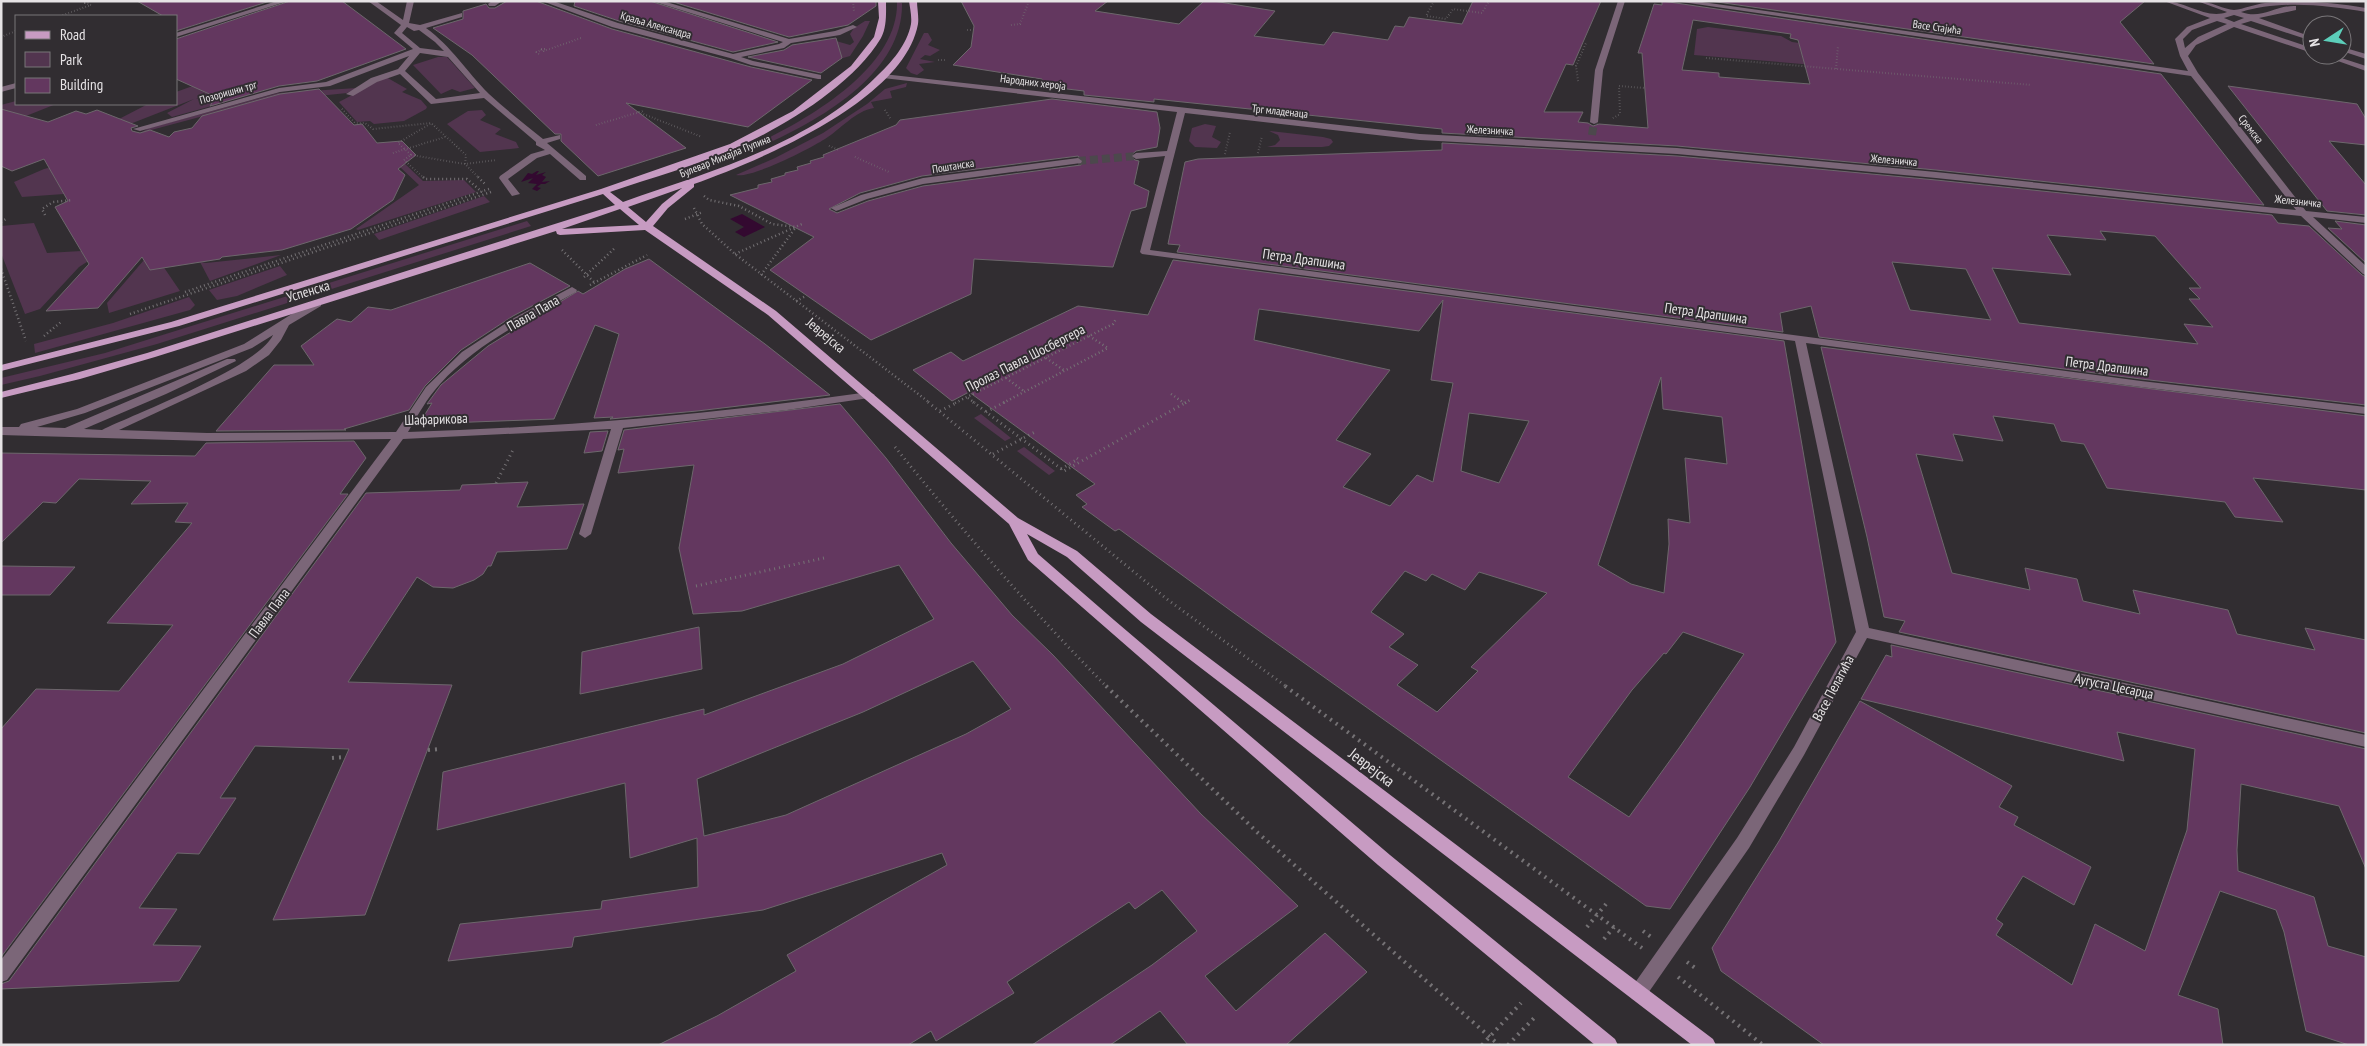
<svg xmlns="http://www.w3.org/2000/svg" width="2367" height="1046" font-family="'PT Sans Narrow',sans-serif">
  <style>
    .green { fill: #52354f }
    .water { fill: #330930 }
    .building { fill: #63375f; stroke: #6d676c; fill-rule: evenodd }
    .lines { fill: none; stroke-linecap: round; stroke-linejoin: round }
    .minor-tunnel { stroke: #4c484c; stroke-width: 8; stroke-dasharray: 8 4; stroke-linecap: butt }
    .path-far3 { stroke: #757275; stroke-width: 2; stroke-dasharray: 0.5 2.5; stroke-linecap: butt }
    .path-far2 { stroke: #757275; stroke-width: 2.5; stroke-dasharray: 1 3; stroke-linecap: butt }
    .path-far1 { stroke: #757275; stroke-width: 3; stroke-dasharray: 1 4; stroke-linecap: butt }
    .path { stroke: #757275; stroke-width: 4; stroke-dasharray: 2 5; stroke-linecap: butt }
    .minor { fill: #7b6678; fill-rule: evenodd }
    .major { fill: #c79bc2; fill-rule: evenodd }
    .path-bridge { stroke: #757275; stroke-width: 2; stroke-dasharray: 0.5 2.5; stroke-linecap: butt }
    .labels { text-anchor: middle; stroke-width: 4; stroke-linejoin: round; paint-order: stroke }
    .far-street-label { font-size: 11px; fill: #e6e3e5; stroke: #312d31 }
    .street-label { font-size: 14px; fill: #e6e3e5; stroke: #312d31 }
    .near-street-label { font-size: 16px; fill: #e6e3e5; stroke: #312d31 }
  </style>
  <rect width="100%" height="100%" fill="#312d31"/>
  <!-- green -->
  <g class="green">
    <path d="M897,1l5,2c2,92 -141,146 -213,172l-3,-1c66,-25 214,-88 211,-173z"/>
    <polygon points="865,21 870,21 863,36 850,56 829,62 836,41 850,45 854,42 850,34 854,28"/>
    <polygon points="1708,27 1781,36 1792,42 2007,71 2020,82 1694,55 1697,29"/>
    <polygon points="924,33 928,33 932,40 928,45 940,50 930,56 925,55 920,59 935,62 919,64 924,70 917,75 911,73 906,68"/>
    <polygon points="273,57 199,89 208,94 196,99 209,97 226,102 172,117 167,113 194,99 130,124 119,119 148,104 176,104 176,92"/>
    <polygon points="438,57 447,57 475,88 460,92 452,89 441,94 413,65"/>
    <polygon points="386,77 407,89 402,92 421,100 427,107 426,109 404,121 374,124 370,121 357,122 339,102"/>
    <path d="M907,83l-1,4 -16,4 2,7 -21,4 3,6c-19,3 -33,21 -49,31 -16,10 -72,39 -89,36l39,-17 48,-25 44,-29 18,-15z"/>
    <polygon points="357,88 347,93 252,103 140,133 149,128 278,93"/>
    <polygon points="16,101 16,104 56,104 26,116 19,114 1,120 1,105"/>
    <polygon points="482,110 486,115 480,120 501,129 495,134 516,142 519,148 480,152 447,124 468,111"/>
    <polygon points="1205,124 1216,126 1212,137 1221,142 1217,148 1195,147 1189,141 1192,128"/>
    <polygon points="1269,131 1323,137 1331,139 1333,142 1329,146 1322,147 1267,147 1275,145 1280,140 1278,135"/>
    <polygon points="76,161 64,194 22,197 14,182 44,169"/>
    <polygon points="404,163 423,181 464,180 476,192 358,230 356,229 419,185 400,167"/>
    <polygon points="484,196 490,202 379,240 374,234"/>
    <polygon points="527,221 531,226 157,344 40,376 1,385 1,378 105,353"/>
    <polygon points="34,223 47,253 150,247 180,291 109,313 107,303 144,260 145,255 96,256 79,267 40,309 25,314 1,253 1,226"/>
    <polygon points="281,255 210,281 200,262 206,263"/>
    <polygon points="280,266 287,275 237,296 217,300 209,290"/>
    <polygon points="189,297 195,305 190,310 35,353 34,344 113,323"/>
    <polygon points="981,414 1011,438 1005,441 974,418"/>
    <polygon points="1024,447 1055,471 1049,475 1017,451"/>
  </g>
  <!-- water -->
  <g class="water">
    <polygon points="537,171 539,171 536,175 546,172 542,175 546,177 542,182 550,181 545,184 541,184 537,187 541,188 537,191 532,189 537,184 528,183 533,178 521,182 528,173 532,174"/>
    <polygon points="742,214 765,227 744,237 735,232 744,227 730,219"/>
  </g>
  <!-- building -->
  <g class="building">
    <polygon points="137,1 270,1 176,31 176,16 163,16"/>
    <polygon points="290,1 342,1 406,49 317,81 279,86 210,106 216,97 176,79 176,39"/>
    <polygon points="507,1 536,1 612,29 751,67 812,80 748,127 626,103 686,148 598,176 561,141 561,134 555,134 472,55 433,28 463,19 463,11 486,4 489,8 495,8"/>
    <polygon points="575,1 650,1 778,42 733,52 619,21 574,6"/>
    <polygon points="670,1 876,1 876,6 848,25 789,37"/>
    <path d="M961,1h147l-13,10 84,13 25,-23h9l62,10 -21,25 70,9 9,-13 55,8 7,-14 9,1 5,-10 53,7 11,-23h128l-28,64 -7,-1 -22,48h39l-5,10 10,1 5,3 6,-2 49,4 -6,-75h-4l16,-49 8,1v-4l499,73 103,131 -328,-35 -259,-24 -235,-13v-4l-288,-30v3l-70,-7v-4l-42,-5v-7l-89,-14 18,-18 3,-21zM1693,20l98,14 -1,4 8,2 12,44 -91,-7v-4l-37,-3z"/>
    <polygon points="1710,1 2145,1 2120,22 2154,64"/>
    <polygon points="836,38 842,58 821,73 748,57 784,50 792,45"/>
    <polygon points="2228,86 2357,104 2366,119 2366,145 2329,141 2366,185 2366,215 2327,211"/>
    <polygon points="319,89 354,125 362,124 377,143 402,141 416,155 398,169 405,175 393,200 351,229 282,250 222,257 220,259 150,270 142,257 98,308 46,311 89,264 55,207 68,201 44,159 12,171 1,166 1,109 48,122 76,111 86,114 97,110 138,126 131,128 132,131 140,133 150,130 169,137 174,132 192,128 202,116 280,94"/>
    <path d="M1052,99l105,13 3,16 -3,19 -21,4 -6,5 5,4 4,1 -5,23 15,7 -3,16 -15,4 -18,56 -139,-8 -3,35 -100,46 -101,-70 44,-33 -84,-42 28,-7v-3l14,-3 -1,-3 14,-4v-2l13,-3 -1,-3 14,-4 -1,-2 14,-4 -1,-2 73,-30 4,-5zM1078,156l6,5 -3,4 -158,21 -55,15 -31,12 -8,-4 31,-16 62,-17z"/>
    <path d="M1442,143l235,13 259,24 336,35 6,8 31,3 53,49 4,2v128l-225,-26 -322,-42 -8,-31 -31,7 3,19 -606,-80 3,-7 -12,-1 17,-82 13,-3 244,-9zM2100,231l55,5 46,52h-12l11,11h-11l24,28 -29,-3 14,20 -179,-21 -27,-55 79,7 -24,-40 59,5zM1892,262l74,7 25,51 -81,-10z"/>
    <polygon points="2335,221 2366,225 2366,263 2328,228 2342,229"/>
    <polygon points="649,259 765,344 830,395 697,411 610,419 613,417 594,418 619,334 595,325 554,419 419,424 432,403 427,404 441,385 488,346 578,291 583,294 625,269"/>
    <path d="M1173,260l611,81 52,301 -86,145 -80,122 -24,-3 -412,-293 -115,-84 -4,2 -33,-24 5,-3 -11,-9 19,-11 -126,-92 -17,9 -39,-31 38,-18 12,9 115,-55 70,9zM1443,300l-12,80 22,3 -20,99 -16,-7 -27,31 -47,-19 28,-33 -35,-14 54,-70 -136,-30 5,-31 160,22zM1661,377l2,32 59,8 5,47 -42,-6 5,65 -22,-4 1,25 -5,49 -33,-9 -33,-19zM1469,413l60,8 -30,62 -38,-12zM1405,571l21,10 6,-7 33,16 14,-18 68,21 -76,74 7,4 -41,41 -40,-27 21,-20 -29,-18 15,-13 -33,-22zM1683,632l61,22 -65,94 -50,69 -61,-40 64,-87 32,-37 2,1z"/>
    <polygon points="530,263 570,286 513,316 461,350 425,386 409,410 344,429 346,430 216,431 274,365 314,365 301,346 337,319 351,322 368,307 391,310"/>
    <polygon points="1821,347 2366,416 2366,490 2253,478 2283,522 2235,517 2225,502 2107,488 2084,444 2061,441 2054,424 1993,416 2003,441 1953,434 1963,461 1916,454 1952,573 2030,590 2025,568 2077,579 2083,601 2140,614 2133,590 2228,610 2237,634 2315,650 2305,628 2366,640 2366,733 1899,632 1905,621 1884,617 1867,537"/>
    <path d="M840,404l46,54 65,85 61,72 41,40 148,159 97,92 -93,70 31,35 89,-78 42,39 -81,73h-98l-28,-34 -50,34h-78l120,-80 45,-34 -35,-41 -27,19 -6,-7 -122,80 7,11 -78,48 -5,-10 -23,14h-250l59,-29 79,-45 -9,-16 160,-90 -5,-12 -179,57 -189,27 -2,10 -124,14 12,-37 141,-15 1,-8 96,-14 -1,-49 -67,20 -5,-75 -188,47 6,-58 261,-63v6l139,-51 91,-45 -35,-54 -157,46 -49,3 -14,-66 15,-83 -76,8 6,-24 -6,1 6,-20zM973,661l38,48 -45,25 -180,81 -82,21 -7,-57 166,-67z"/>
    <polygon points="608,431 602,451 584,453 590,432"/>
    <polygon points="354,441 366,458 340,494 348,494 1,957 1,729 36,689 119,691 173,625 107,623 192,523 175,522 188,503 131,504 151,481 79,479 56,503 43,502 1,543 1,453 195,456 206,443"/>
    <polygon points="528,482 517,507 584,504 567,549 497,552 491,566 488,566 483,574 474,580 453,588 433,587 417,577 348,682 452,685 365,915 273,920 349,749 255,746 220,798 236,798 199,854 177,853 139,908 177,909 153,945 201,946 179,981 1,989 1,984 9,981 366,493 460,490 462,485"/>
    <polygon points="1,566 75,567 50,595 1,595"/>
    <polygon points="699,627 702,669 580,694 582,652"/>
    <polygon points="1891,645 2366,749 2366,869 2339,806 2241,784 2237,850 2238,871 2314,897 2328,946 2366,957 2366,1045 2349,1045 2306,1031 2284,932 2276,910 2220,891 2178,995 2218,1009 2223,1045 1824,1045 1721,971 1712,948 1779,841 1860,701 2012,786 1999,807 2018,817 2014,825 2091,867 2074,905 2023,876 1996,919 2003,924 1996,935 2072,985 2095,924 2145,951 2187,830 2195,749 2117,732 2124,761 1861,699 1886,655 1892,657"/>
  </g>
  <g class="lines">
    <!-- minor-tunnel -->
    <g class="minor-tunnel">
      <polyline points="1592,135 1594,122"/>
      <polyline points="1078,161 1136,156"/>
    </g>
    <!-- path-far3 -->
    <g class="path-far3">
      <polyline points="853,1 854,11"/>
      <polyline points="1434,1 1426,16 1446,19 1453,9 1482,13 1489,1"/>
      <polyline points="60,16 91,5 85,3 91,1"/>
      <polyline points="1011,25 1020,24 1029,1"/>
      <polyline points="967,30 973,30"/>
      <polyline points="1,37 16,31"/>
      <polyline points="545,49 540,49 544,51 581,38"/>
      <polyline points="536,52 539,54"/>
      <polyline points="1706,58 2031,85"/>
      <polyline points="938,60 945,60"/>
      <polyline points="1836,69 1838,46"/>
      <polyline points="1578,81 1576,66 1586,43"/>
      <polyline points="1619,86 1645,88"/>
      <polyline points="342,109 355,123 365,123 373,129 431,123 466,155 465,164 479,178"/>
      <polyline points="885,110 890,118"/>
      <polyline points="638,112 702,137"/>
      <polyline points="1613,118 1620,114 1619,86"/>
      <polyline points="596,125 643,111"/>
      <polyline points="829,146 839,150"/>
      <polyline points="393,153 445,137"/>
      <polyline points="1258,153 1262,136"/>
      <polyline points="1225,154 1230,132"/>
      <polyline points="411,155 465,164 496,160"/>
      <polyline points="855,157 889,172"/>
      <polyline points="424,178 404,160 411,155 398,143 430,124"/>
    </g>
    <!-- path-far2 -->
    <g class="path-far2">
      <polyline points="423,177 425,179 467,179 482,192"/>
      <polyline points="478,177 486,185"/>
      <polyline points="704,196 709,200 739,206 772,224 796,227"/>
      <polyline points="694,208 702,224 735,254 930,403"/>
      <polyline points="45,215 42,209 53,202 73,200"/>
      <polyline points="685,219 703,212"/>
      <polyline points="1,222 6,219"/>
      <polyline points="562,250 595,283"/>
      <polyline points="735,254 802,224"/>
      <polyline points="1,269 26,341"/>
      <polyline points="761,275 796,227"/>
      <polyline points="584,277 616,247"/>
      <polyline points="590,285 647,255"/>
      <polyline points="185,292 489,189"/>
      <polyline points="796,301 806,296"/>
      <polyline points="130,314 491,192"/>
      <polyline points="44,336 61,322"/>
      <polyline points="1046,358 1065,371"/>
      <polyline points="1006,378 1025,392"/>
      <polyline points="1171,394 1184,403"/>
      <polyline points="968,398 975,403"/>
      <polyline points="955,403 1113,324 1116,319"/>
      <polyline points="1003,403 1108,348 1089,336"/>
      <polyline points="1185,403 1190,400"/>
    </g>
    <!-- path-far1 -->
    <g class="path-far1">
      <polyline points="928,402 1168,600 1287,687"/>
      <polyline points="973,402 1064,471 1185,403 1183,402"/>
      <polyline points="1185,403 1187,402"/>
      <polyline points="940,411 958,402"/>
      <polyline points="986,412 1005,402"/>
      <path d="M895,447c67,83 137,164 212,240"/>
      <polyline points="993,454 1035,432"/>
      <polyline points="1061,469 1078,459 1075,457"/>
      <polyline points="496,483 514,448"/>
      <polyline points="696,586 824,558"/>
    </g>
    <!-- path -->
    <g class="path">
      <polyline points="1106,686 1258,833 1499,1045"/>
      <polyline points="1285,686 1642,948"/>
      <polyline points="428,750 440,749"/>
      <polyline points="332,758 345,757"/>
      <polyline points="1587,927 1606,904"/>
      <polyline points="1643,931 1651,937"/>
      <polyline points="1604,939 1614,927"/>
      <polyline points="1687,962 1698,970"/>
      <polyline points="1678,977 1763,1045"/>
      <polyline points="1482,1045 1521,1003"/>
      <polyline points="1508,1045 1537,1015"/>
    </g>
    <!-- minor -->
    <g class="minor">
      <polygon points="277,1 288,1 176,37 176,33"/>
      <path d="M368,1h8l27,19 4,-19h7l-5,22 11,2 42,-12v4l-36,11c26,19 40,43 63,66 17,16 36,30 54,45l17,-4v4l-13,4 39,33v4h-6l-30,-26 -13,4 -29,21 12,15 -8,2 -13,-18 1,-2 31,-22 14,-4 -9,-5v-3l-52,-44 -53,6 -31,-30 -23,8 -24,14 -7,-2 25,-16 27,-9 11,-13 -79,30 -50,6 -140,39 -7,-2 146,-41 47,-6 87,-33 -19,-16 7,-8zM407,27l7,4 5,-1 16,12 9,9 -24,-3 -18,-15zM420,53l28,4 32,36 -44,6 -31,-28z"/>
      <polygon points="492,1 502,1 495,6 489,6 488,4"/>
      <polygon points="542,1 553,1 618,23 733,54 779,44 783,42 652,1 663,1 789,39 835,31 853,25 857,27 840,35 791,43 784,48 741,57 753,61 821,75 821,79 818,79 751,65 730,58 612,27"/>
      <polygon points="1618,1 1625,1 1603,70 1598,122 1594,124 1590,122 1595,70"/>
      <path d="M1675,1h20l493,70 -8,-15 -5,-17 12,-12 23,-9 -46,-17c21,0 43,19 63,11l-30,-11c13,0 28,9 37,9 10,-1 21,-6 31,-7 33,-3 67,-1 101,5v4c-40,-7 -86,-12 -125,0 21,8 34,-7 55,-6v4l-37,8 53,19v4l-61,-20 -10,3 71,24v5l-78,-26 -38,18 -8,11 10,17 108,138 60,6v6l-53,-6 53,49v9l-3,-1 -62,-58 -365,-38 -259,-24 -257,-14 -235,-27 -35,137 991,131 225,26v7l-225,-27 -335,-44 63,285 497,107v12l-499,-109 -63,117 -55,93 -105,151 -6,2 -6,-2 -3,-6 3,-6 105,-149 57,-91 62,-115 -61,-291 -653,-87 -2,-2 25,-96 -29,3 -4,-3 4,-3 31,-2 10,-39 -294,-34 -4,-2 4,-2 537,60 257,14 259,24 360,38 -105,-134zM2234,15l10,3 -10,4 -10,-4zM2217,21l10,3 -29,13 -13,11 -2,-9 9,-9z"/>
      <polygon points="2342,47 2366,54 2366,59 2342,51"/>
      <polygon points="2321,55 2332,55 2366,66 2366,71"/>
      <polygon points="16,83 16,88 1,92 1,87"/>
      <polygon points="1078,158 1082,161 1081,163 923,184 867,199 839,210 836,211 831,208 861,195 923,178"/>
      <path d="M572,287l5,3 -1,2c-48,27 -99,51 -136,92 -13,14 -22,31 -32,48 155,-5 308,-18 461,-40l6,3 -6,3 -82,12 -164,18 -32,106 -6,4 -6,-4 32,-105 -208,10 -396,541 -6,2v-22l390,-521 -184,2 -206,-6v-8h18l2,-3 56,-15 167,-65 51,-32 22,-11 4,1v4l-32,19 -8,15 -12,15 -23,16 -127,59 88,3 189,-1 30,-45 36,-35 52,-34zM273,335c-16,33 -134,77 -171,95l-18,-1 82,-35 70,-33 -1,-2h-8l-162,69 -28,-1 48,-14 167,-65z"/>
    </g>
    <!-- major -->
    <path class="major" d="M878,1h8c0,12 1,26 -5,37 -28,47 -96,88 -145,110 -39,17 -85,30 -126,44l13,10c88,-31 185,-57 253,-125 15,-14 31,-32 35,-53 1,-7 -1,-16 -2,-23h8c0,7 2,16 1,23 -14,77 -158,136 -224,160v3l-26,21 -15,18 123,85 242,207 59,33 74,63 562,425 3,6h-24l-551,-423 -74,-65 -40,-23 11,20 76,66 276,235 225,184 3,6h-23l-217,-180 -350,-305 -19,-36 -241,-209 -123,-85 -85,5 -3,-1 -1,-3 -401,126 -75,22 -79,19v-6l71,-18 75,-21 468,-148 -12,-11 -424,132 -178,45v-6l170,-43 430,-133 129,-45 63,-33 58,-45 23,-29 5,-19zM682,188l-20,16 -16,18 -18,-15zM620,209l19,16 -77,4z"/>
    <!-- path-bridge -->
    <polyline class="path-bridge" points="536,52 545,49"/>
  </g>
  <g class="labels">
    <!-- far-street labels -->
    <g class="far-street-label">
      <text transform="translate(656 25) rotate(16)" y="4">Краља Александра</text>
      <text transform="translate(1937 27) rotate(8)" y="4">Васе Стајића</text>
      <text transform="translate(1033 82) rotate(7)" y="4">Народних хероја</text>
      <text transform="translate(228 92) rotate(-16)" y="4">Позоришни трг</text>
      <text transform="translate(1280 111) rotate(6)" y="4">Трг младенаца</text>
      <text transform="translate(2251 129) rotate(52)" y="4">Сремска</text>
      <text transform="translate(1490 130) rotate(3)" y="4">Железничка</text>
      <text transform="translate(725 156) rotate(-22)" y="4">Булевар Михајла Пупина</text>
      <text transform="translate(1894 160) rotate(5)" y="4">Железничка</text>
      <text transform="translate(953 166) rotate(-9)" y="4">Поштанска</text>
      <text transform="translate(2298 201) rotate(6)" y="4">Железничка</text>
    </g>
    <!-- street labels -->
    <g class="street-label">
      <text transform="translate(1304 259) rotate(8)" y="5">Петра Драпшина</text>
      <text transform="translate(308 291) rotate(-17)" y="5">Успенска</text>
      <text transform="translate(533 313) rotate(-30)" y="5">Павла Папа</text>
      <text transform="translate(1706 313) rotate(8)" y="5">Петра Драпшина</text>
      <text transform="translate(826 335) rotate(40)" y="5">Јеврејска</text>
      <text transform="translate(1025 358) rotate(-27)" y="5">Пролаз Павла Шосбергера</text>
      <text transform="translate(2107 366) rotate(7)" y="5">Петра Драпшина</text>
      <text transform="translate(436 419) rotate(-2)" y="5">Шафарикова</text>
      <text transform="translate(269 613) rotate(-53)" y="5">Павла Папа</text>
      <text transform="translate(2114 686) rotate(12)" y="5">Аугуста Цесарца</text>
      <text transform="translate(1833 688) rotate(-62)" y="5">Васе Пелагића</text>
    </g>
    <!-- near-street labels -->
    <g class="near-street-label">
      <text transform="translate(1372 767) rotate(37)" y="6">Јеврејска</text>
    </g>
  </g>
  <!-- border -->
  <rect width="2367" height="1046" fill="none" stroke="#e6e3e5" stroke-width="5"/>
  <!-- legend -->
  <rect x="15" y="15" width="162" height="90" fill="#312d31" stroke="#797679"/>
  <rect x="25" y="31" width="25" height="8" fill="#c79bc2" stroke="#797679"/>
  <text x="60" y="40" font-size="15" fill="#e6e3e5">Road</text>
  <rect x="25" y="52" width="25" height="15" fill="#52354f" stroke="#797679"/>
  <text x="60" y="65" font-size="15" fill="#e6e3e5">Park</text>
  <rect x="25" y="78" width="25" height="15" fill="#63375f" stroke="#797679"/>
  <text x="60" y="90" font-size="15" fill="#e6e3e5">Building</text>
  <!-- north arrow -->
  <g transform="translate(2327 40) rotate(258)"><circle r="24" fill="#312d31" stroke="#797679"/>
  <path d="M0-4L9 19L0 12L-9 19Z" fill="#5cceba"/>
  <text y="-8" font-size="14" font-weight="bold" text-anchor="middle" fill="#e6e3e5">N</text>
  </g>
</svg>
